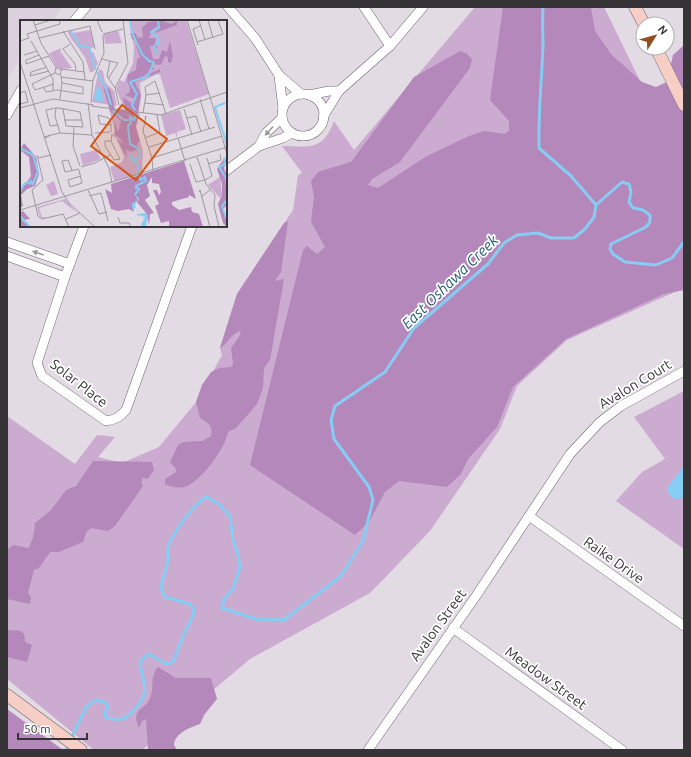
<svg xmlns="http://www.w3.org/2000/svg" width="691" height="757" font-family="Ubuntu,sans-serif">
  <style>
    .built { fill: #dccfde }
    .green { fill: #cbabd0 }
    .forest { fill: #b488bb }
    .water { fill: #87ccf3 }
    .lines { fill: none; stroke-linecap: round; stroke-linejoin: round }
    .stream { stroke: #87ccf3; stroke-width: 3 }
    .street-casing { stroke: #6c656d; stroke-width: 10 }
    .secondary-casing { stroke: #6c656d; stroke-width: 13 }
    .street { stroke: #fff; stroke-width: 9 }
    .secondary { stroke: #f7cec5; stroke-width: 12 }
    .oneway { fill: #9b9a9b }
    .labels { text-anchor: middle; stroke-width: 3.5; stroke-linejoin: round; paint-order: stroke }
    .street-label { font-size: 14px; fill: #373437; stroke: #fff }
    .water-label { font-size: 15px; font-style: italic; fill: #255974; stroke: #fff }
    .inset-river { fill: none; stroke: #87ccf3; stroke-width: 2 }
    .inset-road { fill: none; stroke: #9e989f; stroke-width: 1 }
    .view { fill: #d65510; fill-opacity: 0.15; stroke: #d65510; stroke-width: 2 }
    .inset-edge { fill: none; stroke: #373437; stroke-width: 2 }
  </style>
  <rect width="100%" height="100%" fill="#e3dbe4"/>
  <!-- built -->
  <polygon class="built" points="7,7 63,7 52,21 21,21 21,59 7,79"/>
  <!-- green -->
  <g class="green">
    <path d="M475,7h129l41,84 39,197 -117,52 -50,46 -17,43 -70,102 -60,62 -120,66 -108,91h-48l-87,-71v-263l68,48 22,-29 18,2 -17,20 24,6 37,-16 37,-45 26,-47 -2,-7 17,-54 56,-84 5,-35 4,-2 -20,-27c28,0 40,6 52,-25l20,29z"/>
    <polygon points="684,391 684,549 616,501 642,472 665,459 634,417"/>
  </g>
  <!-- forest -->
  <g class="forest">
    <polygon points="503,7 591,7 595,31 611,54 642,82 656,87 667,82 673,55 684,45 684,290 664,294 566,339 513,387 497,427 468,459 461,474 447,487 399,481 385,492 369,522 355,535 250,465 303,250 307,246 317,254 325,247 311,222 314,196 311,181 318,172 351,162 414,77 460,51 466,53 472,59 470,68 400,162 372,179 368,185 378,188 427,156 469,136 484,131 504,134 509,131 509,121 490,100"/>
    <path d="M288,221l-7,51 -6,9 9,-2 -14,81 -6,8 -1,20 -6,16 -21,24 -8,4c-3,16 -24,45 -39,53 -7,4 -17,3 -24,-1v-5l11,-7v-3l-6,-7 8,-17 5,-3 19,-1 9,-5c2,-11 -3,-13 -11,-18l-4,-16 6,-17 9,-13 8,-4 12,-1 2,-3 -2,-16 10,-14 -2,-3c-8,4 -11,12 -19,17l17,-54 47,-71z"/>
    <polygon points="93,461 152,462 154,470 148,479 143,478 141,482 143,486 115,526 108,531 91,528 87,531 83,542 59,552 50,552 39,568 34,570 28,593 31,597 30,604 7,599 7,550 13,545 29,548 34,534 35,523 51,510 66,490 76,486"/>
    <polygon points="7,630 21,631 24,634 25,642 32,645 27,662 7,657"/>
    <path d="M158,667l18,11h35l6,21 -13,16 -4,9c-11,4 -25,9 -26,21l3,5h-29l-2,-31 -4,2 -3,7c-9,-20 6,-17 11,-30 5,-12 -1,-20 8,-31z"/>
    <polygon points="7,709 63,750 7,750"/>
  </g>
  <!-- water -->
  <polygon class="water" points="684,466 684,496 680,499 674,499 669,494 667,488"/>
  <g class="lines">
    <!-- stream -->
    <g class="stream">
      <path d="M543,7c-1,13 0,24 0,37 -1,35 -5,69 -4,104l32,28 25,29"/>
      <path d="M71,739l15,-32 10,-7 9,2 3,5 -3,5 1,6c6,1 13,3 18,0 7,-3 18,-16 20,-23 3,-11 -4,-23 -4,-34l9,-7 15,9 6,1 4,-4 9,-24 10,-20 1,-7 -4,-5 -25,-7c-8,-11 0,-21 2,-33 2,-5 0,-10 1,-15 1,-12 29,-49 39,-52l13,8 10,12 3,24 5,14 2,12 -7,22 -9,10 -2,9 34,11 28,1 57,-44 22,-35 10,-41 -4,-13 -35,-48 -3,-19 4,-14 50,-34 29,-44 74,-64 16,-21 13,-8 21,-2 13,5h23l11,-9 9,-12 2,-12 26,-23 7,2 2,8 -2,10 4,6 10,2 7,5v7l-4,5 -35,17 -1,5 3,5 12,8 31,3 16,-7 12,-16"/>
      <polyline points="66,750 69,744"/>
    </g>
    <!-- street casing -->
    <g class="street-casing">
      <g id="street">
        <polyline points="228,7 255,38 279,75 301,94"/>
        <polyline points="364,7 390,46"/>
        <polyline points="74,21 86,7"/>
        <polyline points="279,76 283,108"/>
        <circle cx="303" cy="115" r="21"/>
        <polyline points="309,95 329,91 339,91"/>
        <polyline points="7,115 21,90"/>
        <polyline points="323,117 339,91 390,46 423,7"/>
        <polyline points="259,146 266,133 282,118"/>
        <polyline points="226,171 259,146 283,138 292,133"/>
        <path d="M84,226l-19,51 -28,86 5,13 64,45c9,-1 14,-4 20,-11l66,-184"/>
        <polyline points="7,242 70,264"/>
        <polyline points="7,256 65,277"/>
        <polyline points="529,516 684,626"/>
        <polyline points="453,628 622,750"/>
        <polyline points="368,750 476,596 570,454 600,422 621,406 684,371"/>
      </g>
    </g>
    <!-- secondary casing -->
    <g class="secondary-casing">
      <g id="secondary">
        <polyline points="635,7 644,24"/>
        <polyline points="656,48 684,105"/>
        <polyline points="7,695 81,750"/>
      </g>
    </g>
    <!-- street -->
    <use href="#street" class="street"/>
    <!-- secondary -->
    <use href="#secondary" class="secondary"/>
  </g>
  <!-- one-way arrows -->
  <defs><path id="oneway-solid" d="M-6-.8H1V-3.2L6.5 0L1 3.2V.8H-6Z"/></defs>
  <g class="oneway">
    <use href="#oneway-solid" transform="translate(269 131) rotate(132)"/>
    <use href="#oneway-solid" transform="translate(38 253) rotate(-161)"/>
  </g>
  <g class="labels">
    <!-- street labels -->
    <g class="street-label">
      <text transform="translate(79 383) rotate(38)" y="5">Solar Place</text>
      <text transform="translate(635 384) rotate(-31)" y="5">Avalon Court</text>
      <text transform="translate(614 560) rotate(35)" y="5">Raike Drive</text>
      <text transform="translate(438 625) rotate(-54)" y="5">Avalon Street</text>
      <text transform="translate(546 678) rotate(36)" y="5">Meadow Street</text>
    </g>
    <!-- water labels -->
    <g class="water-label">
      <text transform="translate(450 282) rotate(-44)" y="5">East Oshawa Creek</text>
    </g>
  </g>
  <!-- overview -->
  <g transform="translate(20 20)">
    <rect width="207" height="207" fill="#e3dbe4"/>
    <path d="M109,0h57l23,74 -39,14 -10,-33 -3,-1 -17,9 1,14 -3,13 -14,-2 -8,-19 4,-9 4,2 9,-19 1,-16zM52,10l1,3 17,-3 5,17 -4,1 -1,4h3l5,11 -5,9h-3l-5,-15 -15,-20 -2,-5zM98,11l4,12 -17,1 -1,-10zM42,28l-2,3 12,17 -14,1 -9,-16zM79,49l4,2 2,11 9,9 3,15 -25,-4zM89,89l31,5 -4,13 7,24 -1,23 -28,7 -4,-14 12,-5 2,-5 -8,-19 -4,-2 3,-5zM160,90l6,19 -9,3v6l-2,-5 -9,3 -5,-21zM76,130l5,9 -18,7 -3,-12zM200,157l2,18 -2,3 -12,-13zM34,161l4,13 -7,2 -5,-11zM45,179l12,14 -15,-12 -23,7 3,9h5l-3,1 -4,-1 -3,-10z" fill="#cbabd0"/>
    <path d="M141,0l10,4 6,-3v4l-22,8 4,-8 -7,5 -3,8h7l-1,5 3,5 -8,-2 3,13h6l3,-9 5,2 3,-11 3,15 -2,7 -3,-1v-5l-3,-1 -4,9 -9,-1 2,5 -14,9 20,-9v3l-25,10 6,13 -5,32 4,14 -3,3 2,5 -9,3 -4,-3 1,9 -10,-19 6,5 -3,-6 -5,-3 -1,-14 4,11 3,-11 -11,-10 -7,-24 7,2 5,21h10l-2,-13 10,7 2,-5 -10,-4 4,-2 1,-6 -3,-6 1,-7 8,-4 1,-11 3,-2 -4,-11 1,-4 -5,-3 -2,-6h5l3,5 5,-1 -1,-9 6,-6zM4,123l12,14 3,17 -4,12 -8,3 -6,6 2,11 -3,2v-16l11,-16 -2,-19 -9,-7zM203,140h4l-3,8 3,8v28l-4,6 4,8v9l-4,-4 -5,-19 4,-9v-11l-5,-15zM164,141l12,38 -7,-4v2l-17,5v3l7,5 12,-3 1,5 7,2 4,13h-34v-6l-8,2 -6,-17 4,-2 -6,-14h4l2,5 2,-3 -2,-8 -7,-1v-6l-5,8 3,11 -5,4 9,13 -4,1 -1,10 -3,-11 -9,-11 2,-3 -4,-4 3,5 -6,4 2,8 -5,-3 -11,2 -7,-2 -6,-20 7,4 -1,-9zM3,191l7,8 -8,1 7,7h-9v-15z" fill="#b488bb"/>
    <path d="M77,66l5,7 1,9 -9,-2zM115,175l4,4 -4,6 2,9 9,-1 2,2 -2,12h-6l5,-10 -8,-2 -1,-8 -3,3 -1,-3v-3l6,-4z" fill="#87ccf3"/>
    <path class="inset-river" d="M110,0l2,13 10,21 7,7 5,1M51,11l9,15 9,1 7,23M137,33l-3,-7 5,-4 -1,-4 -7,-6 8,-4 -1,-8M77,52l10,19 4,14M205,83l-10,4 12,38M115,90l-3,-5 5,-11 -7,-12 18,-6 6,-14M93,91l11,9h5M0,128l13,7 5,17 -5,12 -2,-3 -1,3 -2,-2 -4,2 -4,8M207,138l-3,1 1,5 -6,3 7,11 1,11M115,175l4,-6 -3,-1v-2l10,-5 -1,-4 -4,3 -4,-7 2,-2 -1,-6 -2,-3h-3l-3,-6 7,4 3,-3 -1,-8 -9,-5 -2,-17 3,-5 -1,-5 4,3 2,-6M0,196l10,11M206,198l-4,-12 5,-6"/>
    <path class="inset-road" d="M13,0l8,23 15,24M77,0l5,12M167,0l40,134M179,0l6,20M188,0l5,18M15,5l16,-5M43,11l20,31 2,18M83,14l20,-5M19,18l51,-12 5,23M0,21l9,-3 -2,-4 33,-10 -1,-4M11,21l22,38v11M177,22l26,-8 -5,-14M50,24l-7,5 12,15 1,6M178,25l-5,-16 7,-3M4,35l13,-4M19,35l-13,5v4l23,-8M82,39l16,4 -10,16M90,41l-3,15 8,12M0,42l42,130 7,11 26,24M27,47l-16,5 -1,4 19,-5M38,49l-2,-2 -1,6 5,2 2,-6 -3,1M42,49l22,3M41,57l32,4M34,64l-19,6 -3,-6 23,-11M23,67l3,5 11,-2 26,4v-7l-21,-4M95,68l13,-25 -5,-43M95,68l4,17M0,73l5,-2 3,11 -8,2M126,75l14,-2M40,79l2,-16 -1,-8M180,79l9,30M68,83l4,32 17,33 3,15M71,83l2,-23 11,-27 -1,-18M125,83l19,2M71,86l70,9 66,-23M0,88l33,-9 41,6M36,88l-1,8 5,17M164,89l8,26M123,93l3,-18 -1,-8 10,-6 11,33M125,98l1,-2 -3,15 9,27 1,13M167,98l9,-2 5,16M44,100h17M38,105l-8,1 -4,-16 10,-2h3l21,4 3,15 -17,-1 -3,-17M91,105l-11,-1 -2,-9 11,3 2,7v5l1,2M54,107l-1,19 7,20M75,113l15,-1M31,115l9,-2 32,2M24,117l7,-2 -6,3M125,118l15,-6 -3,-17M158,118l7,23M91,121l9,18 -6,1 -9,-14v-5h6l1,-7M129,127l66,-20M17,135l6,25 -11,10 6,26 4,3 21,-5 6,13M177,137l9,27 9,11 -1,11 5,21M18,138l13,-3M132,138l70,-22M170,144l6,18 9,-2 7,-4 -5,-18M188,144l13,-4 -1,-6M61,147l14,-4 15,-8M52,150l-4,-10 -6,1 3,11 14,-3M59,150l3,13 -12,4 -2,-7 13,-4M68,170l11,24 8,-2M179,172l1,-2 10,37M69,176l12,-3 7,28M181,177l10,-8M0,190l207,-63M98,197l2,6h9l2,4M46,199l14,-6"/>
    <path class="view" d="M102,85l45,34 -31,41 -45,-34z"/>
    <rect width="207" height="207" class="inset-edge"/>
  </g>
  <!-- border -->
  <rect width="691" height="757" fill="none" stroke="#373437" stroke-width="16"/>
  <!-- north arrow -->
  <g transform="translate(655 36) rotate(53)"><circle r="19" fill="#ffffff" stroke="#afaeaf"/>
  <path d="M0-3L7 15L0 10L-7 15Z" fill="#934e22"/>
  <text y="-6" font-size="11" font-weight="bold" text-anchor="middle" fill="#373437">N</text>
  </g>
  <!-- scale -->
  <path d="M18 733v6h69v-6" fill="none" stroke="#373437" stroke-width="2"/>
  <text x="24" y="733" font-size="12" fill="#373437" stroke="#ffffff" stroke-width="3" paint-order="stroke">50 m</text>
</svg>
